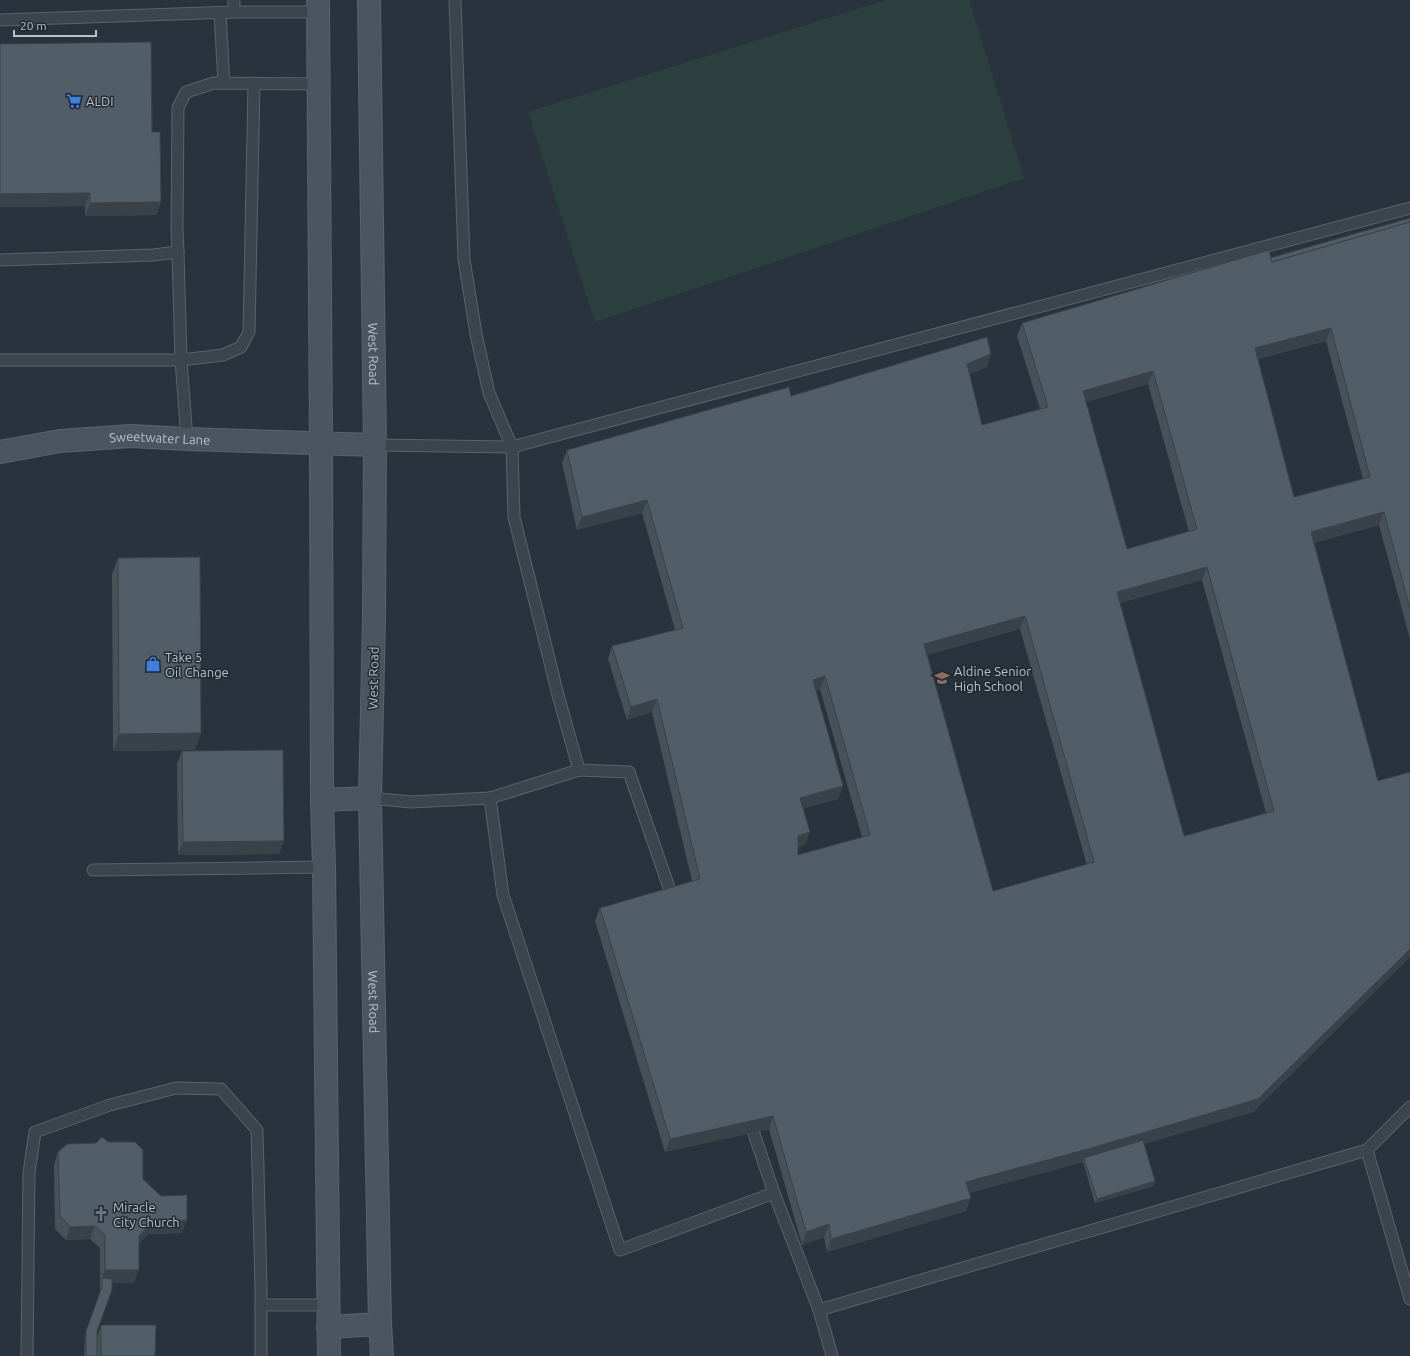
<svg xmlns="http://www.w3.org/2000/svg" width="1410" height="1356" font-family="Ubuntu,sans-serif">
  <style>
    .green { fill: #2c403f }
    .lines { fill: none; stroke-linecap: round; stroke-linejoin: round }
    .lane-casing { stroke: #5a636b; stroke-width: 13 }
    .secondary-casing { stroke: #5a636b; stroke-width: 24 }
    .lane { stroke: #3c454d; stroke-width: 11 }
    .secondary { stroke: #4b5560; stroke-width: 22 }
    .wall { fill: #475159; fill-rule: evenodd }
    .shaded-wall { fill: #394248 }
    .building { fill: #525e67; stroke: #394248; fill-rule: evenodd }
    .labels { text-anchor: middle; stroke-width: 3; stroke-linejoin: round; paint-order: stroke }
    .poi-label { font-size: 13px; fill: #b9c0c8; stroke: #212a33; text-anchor: start }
    .street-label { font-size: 13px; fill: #b9c0c8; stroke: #212a33 }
  </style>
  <rect width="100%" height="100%" fill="#29333d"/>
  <!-- green -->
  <polygon class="green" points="886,0 969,0 1024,178 595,322 528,112"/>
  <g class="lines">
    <!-- lane casing -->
    <g class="lane-casing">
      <g id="lane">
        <polyline points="234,0 234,12 318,12"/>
        <polyline points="455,0 464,259 476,334 489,393 512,447 514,517 558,695 579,770"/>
        <polyline points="220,13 224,83"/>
        <polyline points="0,20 234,12"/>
        <polyline points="178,252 181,360 187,439"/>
        <polyline points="0,260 153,255 178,252 177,231 178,108 186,92 214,83 319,84"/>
        <polyline points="0,360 181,360 223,355 241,347 249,332 254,83"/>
        <polyline points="375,445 512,447 1410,208"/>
        <polyline points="370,798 411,802 490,798 579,770 629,772 674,902"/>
        <polyline points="490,798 503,895 620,1250 774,1193"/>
        <polyline points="93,870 324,867"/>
        <polyline points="1410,1107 1367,1150 1410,1299"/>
        <polyline points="749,1119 774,1193 819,1310 832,1356"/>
        <polyline points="261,1305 328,1305"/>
        <polyline points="819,1310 1367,1150"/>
        <polyline points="27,1356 29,1173 35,1132 110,1105 176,1088 221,1089 257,1130 261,1286 261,1356"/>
      </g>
    </g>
    <!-- secondary casing -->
    <g class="secondary-casing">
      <g id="secondary">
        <polyline points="318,0 321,444 322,800 324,867 329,1356"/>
        <path id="s1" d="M369,0l6,445 -1,174 -4,179 10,526 2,32"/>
        <path id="s2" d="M0,452l60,-11 71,-5 56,3 188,6"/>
        <polyline points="322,800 370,798"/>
        <polyline points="328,1327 380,1324"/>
      </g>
    </g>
    <!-- lane -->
    <use href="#lane" class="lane"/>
    <!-- secondary -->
    <use href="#secondary" class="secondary"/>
  </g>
  <!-- wall -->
  <g class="wall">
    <polygon points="152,132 161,202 156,215 85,216 85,206 0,207"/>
    <path d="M1410,218v421l-31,-114 -65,18 64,238 32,-9v185l-157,155 -109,32 10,42 -59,17 -12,-41 -114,31 -3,18 -139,41 -3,-15 -22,8 -33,-116 -104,23 -70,-231 5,-13 92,-27 -40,-169 -25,8 -19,-61 4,-13 63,-16 -33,-117 -65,17 -15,-67 5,-13 420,-83 -18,7 13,51 58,-16 -23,-73 5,-13 248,-65zM1326,341l37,138 -69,18 -36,-138zM1148,384l41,148 -62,17 -41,-147zM1202,580l64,233 -82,23 -64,-233zM1020,629l67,236 -94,26 -66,-236zM820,689l42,148 -64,18v-8l7,-2 -2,-37 35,-9 5,-13 -27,-96z"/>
    <polygon points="118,558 201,733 195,750 113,751 112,574"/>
    <polygon points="182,751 284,841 279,854 178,855 177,764"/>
    <polygon points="58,1152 143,1179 182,1233 148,1234 139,1244 134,1283 112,1283 97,1331 97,1337 101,1325 155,1356 84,1356 85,1336 100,1292 100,1248 90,1239 66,1240 55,1229 54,1165"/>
  </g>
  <!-- shaded-wall -->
  <g class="shaded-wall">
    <polygon points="90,193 85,206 0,207 0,194"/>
    <polygon points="161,202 156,215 85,216 90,203"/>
    <polygon points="1331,328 1326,341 1250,361 1255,348"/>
    <polygon points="991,354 987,367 962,377 967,364"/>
    <polygon points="1153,371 1148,384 1078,404 1083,391"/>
    <polygon points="647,500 642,513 577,530 582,517"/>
    <polygon points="1384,512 1379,525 1306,545 1311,532"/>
    <polygon points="1207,567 1202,580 1113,605 1117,592"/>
    <polygon points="1025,616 1020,629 919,657 924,644"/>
    <polygon points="825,676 820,689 808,693 813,680"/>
    <polygon points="657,699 652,712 627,720 631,707"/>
    <polygon points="201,733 195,750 113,751 119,734"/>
    <polygon points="843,786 838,799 795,811 800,798"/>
    <polygon points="810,832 805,845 793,849 798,836"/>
    <polygon points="284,841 279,854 178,855 183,842"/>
    <polygon points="1410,949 1410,957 1253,1112 1086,1161 1084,1158 1083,1162 962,1195 966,1182"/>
    <polygon points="773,1116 769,1129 665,1152 670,1139"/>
    <polygon points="1155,1181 1154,1186 1095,1203 1097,1199"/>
    <polygon points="971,1198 966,1211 827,1252 831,1239"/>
    <polygon points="187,1220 182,1233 148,1234 134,1249 139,1236 153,1221"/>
    <polygon points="829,1224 824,1237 802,1245 806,1232"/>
    <polygon points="95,1226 90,1239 66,1240 70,1227"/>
    <polygon points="105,1270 139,1270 134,1283 102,1283 102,1278"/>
  </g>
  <!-- building -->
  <g class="building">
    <polygon points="151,42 152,132 160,132 161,202 90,203 90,193 0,194 0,44"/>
    <polygon points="1410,218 1410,222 1272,262 1270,258"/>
    <path d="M1410,222v387l-26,-97 -73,20 67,249 32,-9v177l-152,150 -170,50 -122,33 5,16 -140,41 -2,-15 -23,8 -33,-116 -103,23 -70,-231 100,-29 -43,-180 -26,8 -19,-61 71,-18 -36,-128 -65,17 -15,-67 222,-63 2,9 196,-59 4,17 -24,10 15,61 66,-18 -26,-84 247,-73 3,12zM1331,328l39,149 -76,20 -39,-149zM1153,371l44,158 -70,20 -44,-158zM1207,567l67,244 -90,25 -67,-244zM1025,616l69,246 -101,29 -69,-247zM825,676l45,159 -72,20v-19l12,-4 -10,-34 43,-12 -30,-106z"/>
    <polygon points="200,557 201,733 119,734 118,558"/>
    <polygon points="283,750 284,841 183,842 182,751"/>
    <polygon points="102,1137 108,1142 135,1142 143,1150 143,1179 161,1196 187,1195 187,1220 153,1221 139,1236 139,1270 105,1270 105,1235 95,1226 70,1227 60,1216 58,1152 67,1144 96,1143"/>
    <polygon points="1143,1140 1155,1181 1097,1199 1084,1158"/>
    <polygon points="102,1278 112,1279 112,1290 97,1331 97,1356 86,1356 86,1331 102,1287"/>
    <polygon points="101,1325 156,1325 155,1356 101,1356"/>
  </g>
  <!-- icons -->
  <defs>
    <g id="supermarket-bare" transform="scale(1.2)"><path d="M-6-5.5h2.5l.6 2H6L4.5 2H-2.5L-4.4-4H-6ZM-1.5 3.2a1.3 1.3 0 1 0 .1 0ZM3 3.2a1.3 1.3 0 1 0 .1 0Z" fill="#3f7fe0" stroke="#212a33" stroke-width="2.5" paint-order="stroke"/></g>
    <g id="shop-bare" transform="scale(1.2)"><path d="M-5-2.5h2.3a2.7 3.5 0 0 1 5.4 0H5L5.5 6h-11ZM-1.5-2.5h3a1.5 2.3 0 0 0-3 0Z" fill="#3f7fe0" stroke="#212a33" stroke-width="2.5" paint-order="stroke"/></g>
    <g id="school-bare" transform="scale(1.2)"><path d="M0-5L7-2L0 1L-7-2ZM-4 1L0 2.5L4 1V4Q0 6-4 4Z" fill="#8d6e63" stroke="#212a33" stroke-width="2.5" paint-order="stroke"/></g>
    <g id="church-bare" transform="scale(1.2)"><path d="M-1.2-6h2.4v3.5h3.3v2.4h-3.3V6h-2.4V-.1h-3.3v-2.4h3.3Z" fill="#6b7280" stroke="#212a33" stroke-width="2.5" paint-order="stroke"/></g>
  </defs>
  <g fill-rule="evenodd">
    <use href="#supermarket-bare" x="74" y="101"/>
    <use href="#shop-bare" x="153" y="664"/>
    <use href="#school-bare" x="942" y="678"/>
    <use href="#church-bare" x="101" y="1214"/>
  </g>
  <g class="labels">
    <!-- poi labels -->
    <g class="poi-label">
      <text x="86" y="106">ALDI</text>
      <text x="165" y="662">Take 5<tspan x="165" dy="15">Oil Change</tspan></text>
      <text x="954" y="676">Aldine Senior<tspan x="954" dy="15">High School</tspan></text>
      <text x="113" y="1212">Miracle<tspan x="113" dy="15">City Church</tspan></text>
    </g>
    <!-- street labels -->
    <g class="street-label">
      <text dy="5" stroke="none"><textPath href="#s1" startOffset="354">West Road</textPath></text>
      <text dy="5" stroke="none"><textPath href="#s2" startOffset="161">Sweetwater Lane</textPath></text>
      <text transform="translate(373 678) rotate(-89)" y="5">West Road</text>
      <text dy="5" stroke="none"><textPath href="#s1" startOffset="1002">West Road</textPath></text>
    </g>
  </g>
  <!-- scale -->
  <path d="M14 30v6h82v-6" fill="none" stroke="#b9c0c8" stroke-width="2"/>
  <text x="20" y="30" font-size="12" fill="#b9c0c8" stroke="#212a33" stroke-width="3" paint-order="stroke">20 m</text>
</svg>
